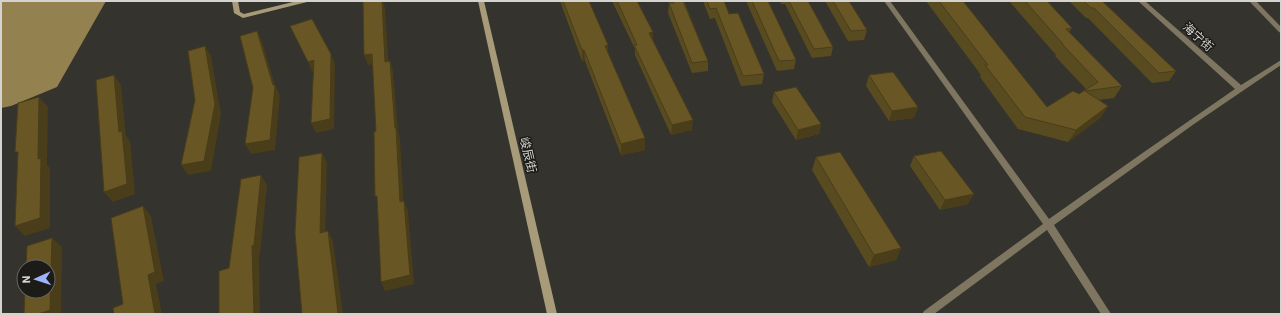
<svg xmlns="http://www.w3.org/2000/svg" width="1282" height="315" font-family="'IBM Plex Sans','Noto Sans SC',sans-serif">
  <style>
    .water { fill: #93814f }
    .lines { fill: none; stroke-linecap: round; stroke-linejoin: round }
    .street { fill: #7e7661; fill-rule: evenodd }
    .secondary { fill: #a79b79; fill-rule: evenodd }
    .wall { fill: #594b20 }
    .shaded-wall { fill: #493d1a }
    .building { fill: #685725; stroke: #493d1a }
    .labels { text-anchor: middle; stroke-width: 3; stroke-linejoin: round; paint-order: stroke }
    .street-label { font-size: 12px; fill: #d4d3cf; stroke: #1c1b18 }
  </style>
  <rect width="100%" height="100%" fill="#35332d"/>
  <!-- water -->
  <polygon class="water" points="1,1 106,1 57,87 11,106 1,108"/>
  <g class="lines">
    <!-- street -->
    <g class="street">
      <polygon points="884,1 890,1 1049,219 1144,152 1235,89 1138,1 1145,1 1241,85 1281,60 1281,65 1194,124 1054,225 1111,314 1101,314 1047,230 934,314 922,314 924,311 1043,224"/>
      <polygon points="1249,1 1256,1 1281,27 1281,33 1279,32"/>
    </g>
    <!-- secondary -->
    <g class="secondary">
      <polygon points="232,1 238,1 240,12 244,14 297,1 308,1 307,2 243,18 234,13"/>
      <polygon points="478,1 484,1 557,314 547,314"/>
    </g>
  </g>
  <!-- wall -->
  <g class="wall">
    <polygon points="560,1 589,1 608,45 608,52 645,150 621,155 585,61 582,61"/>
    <polygon points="612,1 637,1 653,40 692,130 671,135 635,55 635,49"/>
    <polygon points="668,1 684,1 708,61 708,71 692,73 668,13 669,3"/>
    <polygon points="703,1 724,1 729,14 764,74 762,84 741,86 715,18 710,19"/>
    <polygon points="746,1 764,1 796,60 794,69 777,71"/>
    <polygon points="780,1 808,1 833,47 831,56 812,58 785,4 781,4"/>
    <polygon points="825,1 849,1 867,30 864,40 848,41"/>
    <polygon points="926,1 963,1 1047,107 1079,94 1086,89 1055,56 1056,55 1009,1 1047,1 1072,28 1069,32 1122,86 1114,98 1099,100 1108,106 1100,118 1068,142 1018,129 980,77 981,75"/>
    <polygon points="1069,1 1102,1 1176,71 1169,81 1152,83 1088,18 1086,18"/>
    <polygon points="869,75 918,107 914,118 889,121 866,86"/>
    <polygon points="774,92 821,124 819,134 796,140 772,102"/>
    <polygon points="914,156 968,204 940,210 910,166"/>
    <polygon points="816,157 901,248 896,260 869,267 812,170"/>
  </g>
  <!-- shaded-wall -->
  <g class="shaded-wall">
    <polygon points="382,1 383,1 385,8 389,72 385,62"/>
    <polygon points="257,31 262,41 275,86 275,85 280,95 275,150 251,154 245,144 273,85"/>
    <polygon points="653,32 653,42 649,33"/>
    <polygon points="608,45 608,57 605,46"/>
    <polygon points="205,46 211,56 221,114 211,171 188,175 181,165 204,161"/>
    <polygon points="582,50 584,50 585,61 582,61"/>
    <polygon points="331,54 335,64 334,129 316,133 311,123"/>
    <polygon points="372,54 376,64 368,65 364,55"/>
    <polygon points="314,60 318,70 312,72 308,62"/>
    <polygon points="390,61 393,71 398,132 400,138 404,212 400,202"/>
    <polygon points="114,75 121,85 126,136 130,141 135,194 113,202 104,192 119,132"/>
    <polygon points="39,97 48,107 47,165 50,168 50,228 25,236 15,226 38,159"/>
    <polygon points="1108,106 1100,118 1068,142 1076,130"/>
    <polygon points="918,107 914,118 889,121 892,111"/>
    <polygon points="693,120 692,130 671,135 672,125"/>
    <polygon points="821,124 819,134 796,140 798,130"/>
    <polygon points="645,138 645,150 621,155 621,144"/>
    <polygon points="322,153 327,163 325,243 320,233"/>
    <polygon points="261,175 267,185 260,255 259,255 260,314 254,314 252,246"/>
    <polygon points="974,194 968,204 940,210 945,200"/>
    <polygon points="404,201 408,211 414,284 385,291 381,282"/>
    <polygon points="143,206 151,216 164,281 156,284 162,314 155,314 148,275"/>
    <polygon points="328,231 333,241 343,314 336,314"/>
    <polygon points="52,238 62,247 61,314 38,314"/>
    <polygon points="901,248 896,260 869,267 874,255"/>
  </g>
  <!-- building -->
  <g class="building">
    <polygon points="363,1 382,1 385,62 390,61 395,128 396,128 400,202 404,201 410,275 381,282 377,196 375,196 374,132 376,131 372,54 364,55"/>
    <polygon points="563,1 589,1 608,45 605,46 645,138 621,144 584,50 582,50"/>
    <polygon points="617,1 637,1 653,32 649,33 693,120 672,125 634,45 637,45"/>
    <polygon points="673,1 683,1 708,61 692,63 669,3 674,3"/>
    <polygon points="707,1 724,1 729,14 738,13 764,74 743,76 716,8 710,9"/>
    <polygon points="752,1 768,1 796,60 779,61"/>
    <polygon points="789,1 808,1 833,47 814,49"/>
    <polygon points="833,1 849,1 867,30 851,31"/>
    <polygon points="939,1 963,1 1047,107 1073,91 1079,94 1098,82 1062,44 1063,44 1025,1 1047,1 1072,28 1066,29 1122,86 1085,91 1108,106 1076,130 1025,117 985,65 988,65"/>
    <polygon points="1084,1 1102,1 1176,71 1159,73 1094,8 1091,8"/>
    <polygon points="312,19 331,54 330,119 311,123 314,60 308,62 290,26"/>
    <polygon points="257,31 273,85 275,85 270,140 245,144 253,88 240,36"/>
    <polygon points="205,46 215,104 204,161 181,165 195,100 188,51"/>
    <polygon points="893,72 918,107 892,111 869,75"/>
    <polygon points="114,75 119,132 122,131 127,184 104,192 96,80"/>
    <polygon points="796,87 821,124 798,130 774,92"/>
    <polygon points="39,97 38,159 41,158 40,218 15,226 18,152 15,152 18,103"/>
    <polygon points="941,151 974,194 945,200 914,156"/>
    <polygon points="840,152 901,248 874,255 816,157"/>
    <polygon points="322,153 320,233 328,231 338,313 336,314 302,314 295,233 299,157"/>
    <polygon points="261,175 254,245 252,246 254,314 219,314 219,271 229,268 241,179"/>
    <polygon points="143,206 155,272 148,275 155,314 114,314 113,308 123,304 111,218"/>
    <polygon points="52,238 50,310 38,314 24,314 25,291 48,291 48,267 26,267 27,246"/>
  </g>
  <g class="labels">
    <!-- street labels -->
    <g class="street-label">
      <text transform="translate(1198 37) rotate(42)" y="4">海宁街</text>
      <text transform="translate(528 155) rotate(77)" y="4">峻辰街</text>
    </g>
  </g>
  <!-- border -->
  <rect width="1282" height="315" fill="none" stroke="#d4d3cf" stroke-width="4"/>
  <!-- north arrow -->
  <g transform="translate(36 279) rotate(267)"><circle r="19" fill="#1c1b18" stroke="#666561"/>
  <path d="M0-3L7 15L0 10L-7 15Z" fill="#9db4fd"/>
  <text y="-6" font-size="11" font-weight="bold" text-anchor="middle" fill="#d4d3cf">N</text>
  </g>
</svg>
